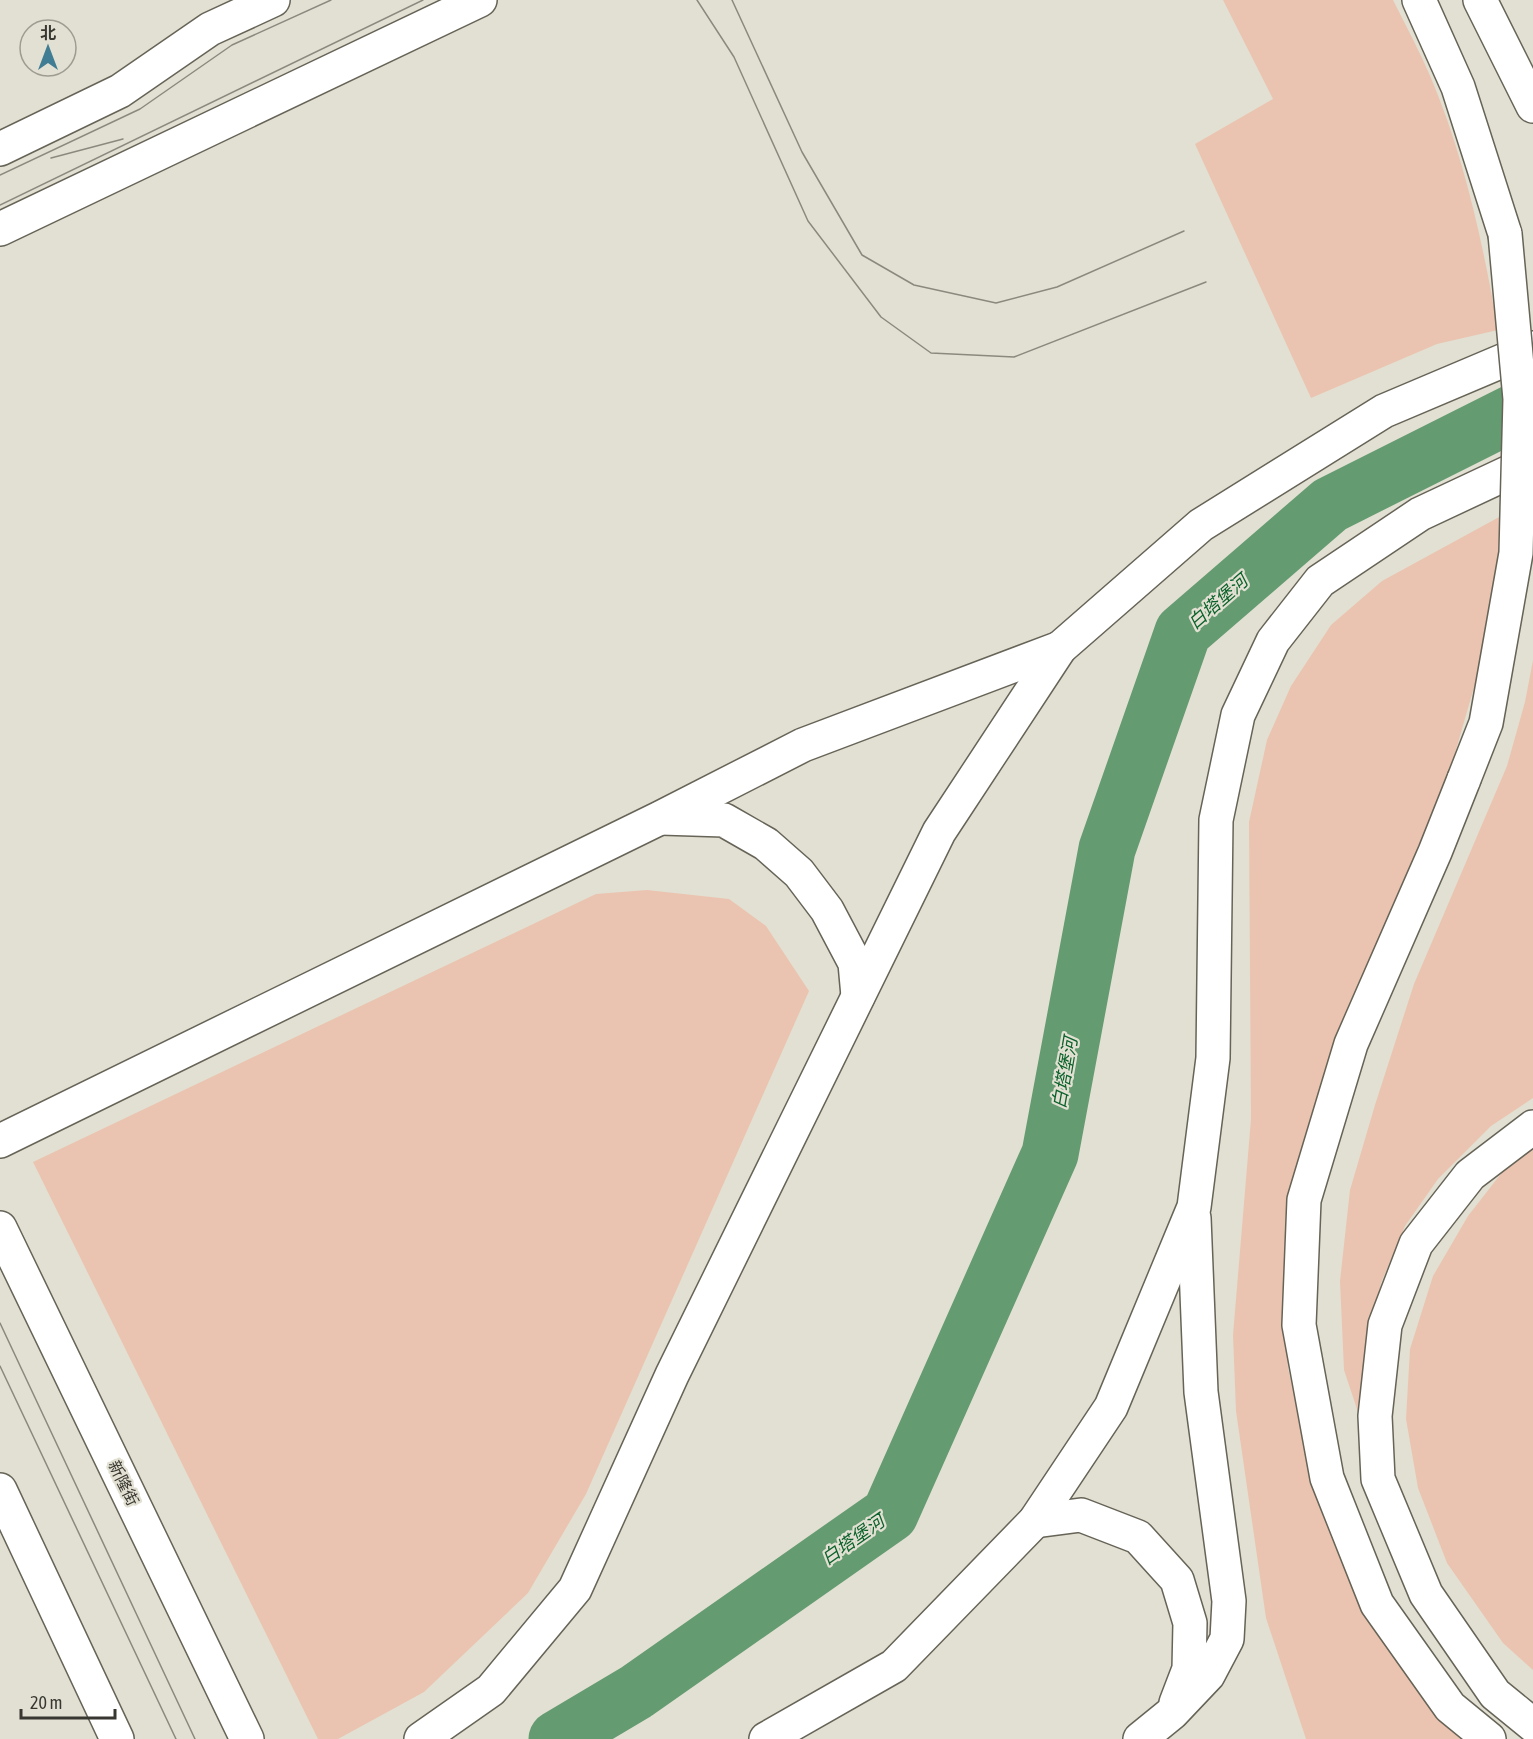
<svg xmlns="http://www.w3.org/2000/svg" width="1533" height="1739" font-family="'Asap Condensed','Noto Sans SC',sans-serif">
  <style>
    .green { fill: #eac4b0 }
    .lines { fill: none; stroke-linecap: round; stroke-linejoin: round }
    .river { stroke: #659b70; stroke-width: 57 }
    .tertiary-casing { stroke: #666357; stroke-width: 36 }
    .secondary-casing { stroke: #666357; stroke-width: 36 }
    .primary-casing { stroke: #666357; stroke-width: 36 }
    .motorway-casing { stroke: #666357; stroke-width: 36 }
    .tertiary { stroke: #fff; stroke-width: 33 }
    .secondary { stroke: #fff; stroke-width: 33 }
    .primary { stroke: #fff; stroke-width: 33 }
    .motorway { stroke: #fff; stroke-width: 33 }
    .tram { stroke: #8b897f; stroke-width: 1.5 }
    .motorway-bridge-casing { stroke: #666357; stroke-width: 36; stroke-linecap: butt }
    .motorway-bridge { stroke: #fff; stroke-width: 33 }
    .labels { text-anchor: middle; stroke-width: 4.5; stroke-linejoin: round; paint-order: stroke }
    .street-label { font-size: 16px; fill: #383731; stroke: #e2e0d2 }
    .water-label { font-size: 18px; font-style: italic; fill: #0b622b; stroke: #e2e0d2 }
  </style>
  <rect width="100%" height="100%" fill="#e2e0d2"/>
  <!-- green -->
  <g class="green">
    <path d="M1223,0h170c13,26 27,52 38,78 34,81 52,166 67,252l-61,14 -126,54 -116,-254 78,-45z"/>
    <polygon points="1512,510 1481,663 1447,781 1284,1296 1288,1368 1309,1459 1476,1739 1306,1739 1266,1618 1236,1411 1233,1335 1251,1119 1249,822 1267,740 1291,686 1331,625 1382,581"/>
    <polygon points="1533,660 1533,1098 1491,1126 1438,1179 1405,1226 1381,1283 1366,1361 1360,1418 1344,1370 1340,1281 1350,1190 1375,1105 1414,984 1507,766 1525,702"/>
    <polygon points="647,890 729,899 766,926 809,991 586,1494 528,1593 424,1692 338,1739 318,1739 33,1162 596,894"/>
    <polygon points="1533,1149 1533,1670 1503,1643 1447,1563 1418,1488 1406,1419 1410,1349 1433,1276 1468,1216 1507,1166"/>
  </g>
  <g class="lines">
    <!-- river -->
    <polyline class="river" points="557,1739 636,1692 890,1514 1050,1154 1107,849 1183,632 1330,505 1533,403"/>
    <!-- tertiary casing -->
    <g class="tertiary-casing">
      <g id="tertiary">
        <polyline points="0,149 120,91 210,29 273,0"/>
        <polyline points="0,229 480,0"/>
        <polyline points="661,818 724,820 766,844 799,873 827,910 855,963 858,996"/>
        <polyline points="0,1141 660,818 803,745 1060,648"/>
      </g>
    </g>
    <!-- secondary casing -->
    <g class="secondary-casing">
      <g id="secondary">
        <polyline points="1035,1521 1081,1515 1138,1537 1177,1580 1190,1623 1189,1669 1176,1703"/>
        <polyline points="421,1739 491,1690 575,1589 672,1375 939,832 1060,648 1201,525 1384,411 1533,348"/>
        <polyline points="766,1739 894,1666 1035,1521 1111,1407 1194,1207 1213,1058 1216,820 1238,715 1273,641 1320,581 1420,514 1533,461"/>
        <polyline points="1140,1739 1172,1713 1208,1675 1227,1639 1229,1601 1201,1392 1194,1218"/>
      </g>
    </g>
    <!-- primary casing -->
    <g class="primary-casing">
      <g id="primary">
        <polyline points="0,1228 247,1739"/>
        <polyline points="0,1490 117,1739"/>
      </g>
    </g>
    <!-- motorway casing -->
    <g class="motorway-casing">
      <g id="motorway">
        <polyline points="1419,0 1458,87 1505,234"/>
        <polyline points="1480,0 1533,106"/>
        <polyline points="1464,779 1435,852 1351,1044 1304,1200 1299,1325 1327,1478 1377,1604 1450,1707 1489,1739"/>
        <polyline points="1533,1127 1470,1175 1416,1244 1385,1325 1375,1416 1378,1479 1426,1594 1495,1694 1533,1725"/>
      </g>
    </g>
    <!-- tertiary -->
    <use href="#tertiary" class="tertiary"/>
    <!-- secondary -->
    <use href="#secondary" class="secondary"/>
    <!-- primary -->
    <use href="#primary" class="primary"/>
    <!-- motorway -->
    <use href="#motorway" class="motorway"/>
    <!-- tram -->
    <g class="tram">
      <polyline points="697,0 734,57 808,221 881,317 931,353 1014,357 1206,282"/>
      <polyline points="732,0 802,152 862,255 914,285 996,303 1057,287 1184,231"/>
      <polyline points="51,158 123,139"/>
      <polyline points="0,175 140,109 232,45 331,0"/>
      <polyline points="0,205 423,0"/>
      <polyline points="0,1323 195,1739"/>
      <polyline points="0,1366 176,1739"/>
    </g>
    <!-- motorway-bridge casing -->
    <g class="motorway-bridge-casing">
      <polyline id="motorway-bridge" points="1464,779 1486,723 1516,553 1520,399 1505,234"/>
    </g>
    <!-- motorway-bridge -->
    <use href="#motorway-bridge" class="motorway-bridge"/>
  </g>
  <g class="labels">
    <!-- street labels -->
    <g class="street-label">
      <text transform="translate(124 1483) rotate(64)" y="6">新隆街</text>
    </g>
    <!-- water labels -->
    <g class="water-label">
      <text transform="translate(1218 602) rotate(-41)" y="6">白塔堡河</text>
      <text transform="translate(1065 1073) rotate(-80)" y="6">白塔堡河</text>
      <text transform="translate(853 1540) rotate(-35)" y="6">白塔堡河</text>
    </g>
  </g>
  <!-- north arrow -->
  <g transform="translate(48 48)"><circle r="28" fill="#e2e0d2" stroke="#9e9c92" stroke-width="1.5"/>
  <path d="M0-4.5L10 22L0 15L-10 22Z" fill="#407c93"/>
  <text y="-9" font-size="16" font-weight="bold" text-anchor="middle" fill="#383731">北</text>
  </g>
  <!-- scale -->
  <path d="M21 1709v9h94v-9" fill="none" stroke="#383731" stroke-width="3"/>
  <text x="30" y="1709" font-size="18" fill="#383731" stroke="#e2e0d2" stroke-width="4.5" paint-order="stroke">20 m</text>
</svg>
